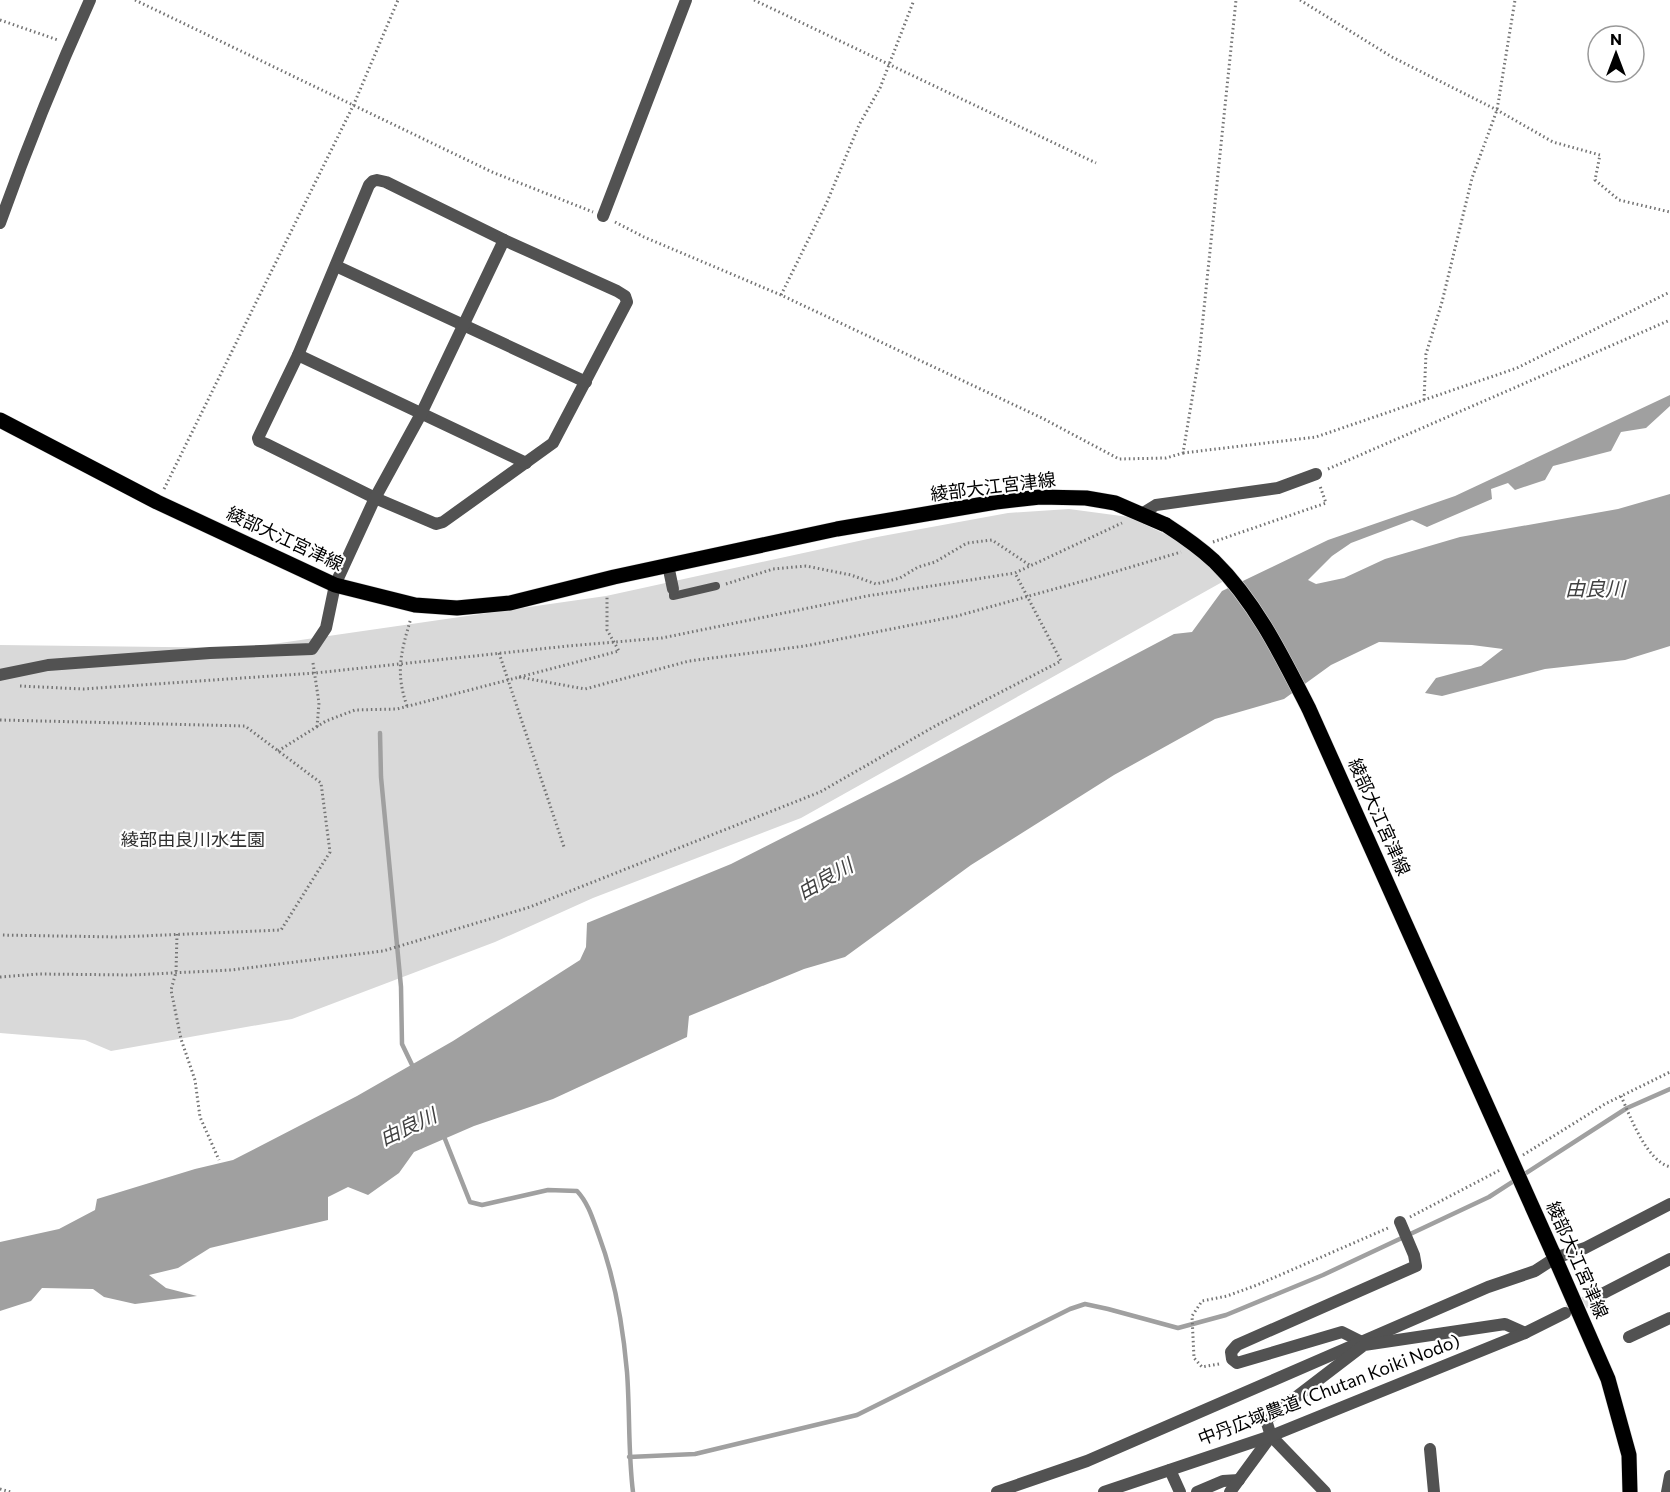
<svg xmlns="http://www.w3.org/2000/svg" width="1670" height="1492" font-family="Commissioner,'Noto Sans JP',sans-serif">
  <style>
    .green { fill: #d9d9d9 }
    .water { fill: #a0a0a0 }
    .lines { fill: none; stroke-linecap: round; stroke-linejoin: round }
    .stream { stroke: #a0a0a0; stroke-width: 4.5 }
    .tertiary-tunnel { stroke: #d9d9d9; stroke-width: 12; stroke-dasharray: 12 6; stroke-linecap: butt }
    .primary-casing { stroke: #dbdbdb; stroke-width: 16 }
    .path { stroke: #747474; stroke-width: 3; stroke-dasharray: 1.5 3; stroke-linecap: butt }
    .service { stroke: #525252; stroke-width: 8 }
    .minor { stroke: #525252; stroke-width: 12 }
    .tertiary { stroke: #525252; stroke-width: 12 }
    .primary { stroke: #000; stroke-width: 15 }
    .primary-bridge-casing { stroke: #dbdbdb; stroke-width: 16; stroke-linecap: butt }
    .primary-bridge { stroke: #000; stroke-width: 15 }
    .labels { text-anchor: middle; stroke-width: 4.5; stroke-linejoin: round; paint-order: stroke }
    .street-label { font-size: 18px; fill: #000; stroke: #fff }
    .park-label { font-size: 18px; fill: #303030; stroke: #fff }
    .water-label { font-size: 20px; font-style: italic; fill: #414141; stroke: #fff }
  </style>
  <rect width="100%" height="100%" fill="#fff"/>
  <!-- green -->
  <polygon class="green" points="1069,509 1129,517 1184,543 1224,581 801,818 593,898 495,942 292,1019 111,1051 85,1040 0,1033 0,645 245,648 606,596 877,537 1008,513"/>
  <!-- water -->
  <polygon class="water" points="1670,395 1670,406 1646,428 1621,432 1611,451 1553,466 1545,480 1515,490 1508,483 1491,489 1492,499 1427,527 1412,520 1351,543 1332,556 1308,580 1316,584 1344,578 1385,559 1460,537 1618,509 1670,494 1670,646 1625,660 1545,669 1442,696 1425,693 1436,678 1481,666 1503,649 1472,645 1379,642 1331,665 1284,699 1215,719 1114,775 971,865 845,957 804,969 689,1016 687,1037 553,1099 474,1126 414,1152 399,1173 368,1195 348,1187 328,1197 328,1220 210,1248 178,1268 149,1275 166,1288 197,1296 135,1304 104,1297 93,1289 42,1288 31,1301 0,1311 0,1242 59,1229 95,1210 97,1199 195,1169 233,1160 357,1096 453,1041 580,960 586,947 587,923 731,864 903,777 1174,634 1192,632 1222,591 1328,540 1455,496"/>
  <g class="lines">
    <!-- stream -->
    <g class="stream">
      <polyline points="380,733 381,777 401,987 402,1044 414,1069"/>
      <path d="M443,1134l27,68 12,3 66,-15 29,1c12,13 16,29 22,45 16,43 24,90 28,136 3,40 1,80 6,120"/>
      <polyline points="629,1457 695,1454 857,1415 1070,1309 1085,1304 1108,1309 1178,1328 1226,1315 1323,1275 1489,1197 1627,1108 1670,1089"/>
    </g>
    <!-- tertiary-tunnel -->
    <polyline class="tertiary-tunnel" points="1568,1311 1598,1296"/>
    <!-- primary casing -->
    <g class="primary-casing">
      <g id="primary">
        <polyline points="0,420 157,502 335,585 415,605 457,608 510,603 614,577 837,529 996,502 1040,497 1086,498 1115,503 1166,525"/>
        <polyline points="1552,1251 1608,1379 1629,1455 1630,1492"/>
      </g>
    </g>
    <!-- path -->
    <g class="path">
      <polyline points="135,0 492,172 593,212"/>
      <polyline points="754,0 1096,163"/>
      <polyline points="1300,0 1392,57 1497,110 1553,142 1600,155 1595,180 1619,200 1670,212"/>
      <polyline points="0,20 58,40"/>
      <polyline points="615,222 644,237 781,295 1042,418 1119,459 1166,458 1183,453 1199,357 1236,0"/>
      <polyline points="781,295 827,202 859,125 880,88 914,0"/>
      <polyline points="1424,400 1426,354 1442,302 1472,178 1497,110 1515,0"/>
      <polyline points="1183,453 1316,437 1517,368 1670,292"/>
      <polyline points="1328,469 1670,320"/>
      <polyline points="164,489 354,104 398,0"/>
      <polyline points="1213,542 1326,503 1320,486"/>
      <polyline points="726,584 773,569 806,566 851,575 876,584 900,578 918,567 935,562 967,543 992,540 1031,566"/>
      <polyline points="499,653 564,847"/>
      <polyline points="313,663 319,703 317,727"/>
      <polyline points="519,677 585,689 689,661 805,646 957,616 1094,578 1181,552"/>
      <polyline points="20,686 83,689 315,673 568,646 662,638 867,596 1015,573 1122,523"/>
      <path d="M407,706c-12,-34 -6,-54 4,-88"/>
      <polyline points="0,720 245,726 321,783 330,852 281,930 118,937 0,935"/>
      <polyline points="278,751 326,721 355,710 397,709 619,651 607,630 607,595"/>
      <polyline points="177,934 176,972 171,990 181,1039 195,1080 200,1117 219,1160"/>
      <polyline points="0,977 39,974 132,975 231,970 383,951 530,907 820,792 937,725 1061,661 1015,573"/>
      <path d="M1621,1096c10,22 25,64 49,71"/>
      <polyline points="1523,1155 1605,1104 1670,1072"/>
      <polyline points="1410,1217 1500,1170"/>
      <polyline points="1219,1364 1202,1367 1194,1358 1192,1316 1202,1301 1227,1296 1257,1285 1388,1228"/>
      <polyline points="0,1489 11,1492"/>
    </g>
    <!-- service -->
    <polyline class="service" points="673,589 673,596 716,586"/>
    <!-- minor -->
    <g class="minor">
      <polygon points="377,180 386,182 504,240 617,291 625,296 627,302 553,443 443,522 436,524 375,498 266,444 259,441 258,438 298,355 369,185 373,181"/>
      <polyline points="603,216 686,0"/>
      <path d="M0,223c27,-76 57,-150 90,-223"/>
      <polyline points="336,266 586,382"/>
      <polyline points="298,355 526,463"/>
      <polyline points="1143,513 1156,505 1278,488 1316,474"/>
      <polyline points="668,565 673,589"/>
      <polyline points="0,675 48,665 210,653 312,649 326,628 335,585 375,498 421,414 504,240"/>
      <polyline points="1629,1337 1670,1318"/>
      <polyline points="1364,1343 1342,1332 1237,1363 1232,1359 1231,1352 1237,1345 1416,1266 1414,1255 1400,1222"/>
      <polyline points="1430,1449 1434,1492"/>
      <polyline points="1170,1470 1180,1492"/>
      <polyline points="997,1492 1087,1461 1488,1287 1535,1271 1555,1258 1585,1248 1670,1204"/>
      <polyline points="1197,1492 1223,1481 1239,1480"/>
      <polyline points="1230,1492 1271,1436 1266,1420 1364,1345 1505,1324 1525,1333"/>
      <polyline points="1667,1492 1670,1476"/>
    </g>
    <!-- tertiary -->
    <g class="tertiary">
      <polyline points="1598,1296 1670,1259"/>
      <polyline points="1271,1436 1325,1492"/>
      <polyline points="1104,1492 1271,1436 1525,1333 1565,1313"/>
    </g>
    <!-- primary -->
    <use href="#primary" class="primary"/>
    <!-- primary-bridge casing -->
    <g class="primary-bridge-casing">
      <path id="primary-bridge" d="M1166,525c17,11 33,22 48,36 42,41 69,97 95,148l243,542"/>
    </g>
    <!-- primary-bridge -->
    <use href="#primary-bridge" class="primary-bridge"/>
  </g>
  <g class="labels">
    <!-- street labels -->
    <g class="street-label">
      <text transform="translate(993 487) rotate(-7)" y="6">綾部大江宮津線</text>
      <text transform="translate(285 539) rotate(25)" y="6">綾部大江宮津線</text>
      <text transform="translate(1379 817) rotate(66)" y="6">綾部大江宮津線</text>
      <text transform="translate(1577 1260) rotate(66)" y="6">綾部大江宮津線</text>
      <text transform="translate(1329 1390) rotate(-21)" y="6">中丹広域農道 (Chutan Koiki Nodo)</text>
    </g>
    <!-- park labels -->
    <g class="park-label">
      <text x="193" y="846">綾部由良川水生園</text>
    </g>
    <!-- water labels -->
    <g class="water-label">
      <text x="1595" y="596">由良川</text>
      <text transform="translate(825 879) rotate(-30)" y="7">由良川</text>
      <text transform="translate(408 1127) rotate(-25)" y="7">由良川</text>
    </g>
  </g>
  <!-- north arrow -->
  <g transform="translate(1616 54)"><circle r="28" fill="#ffffff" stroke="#999999" stroke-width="1.5"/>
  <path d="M0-4.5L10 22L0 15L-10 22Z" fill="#000000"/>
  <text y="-9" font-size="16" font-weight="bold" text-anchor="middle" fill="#000000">N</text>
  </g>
</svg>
